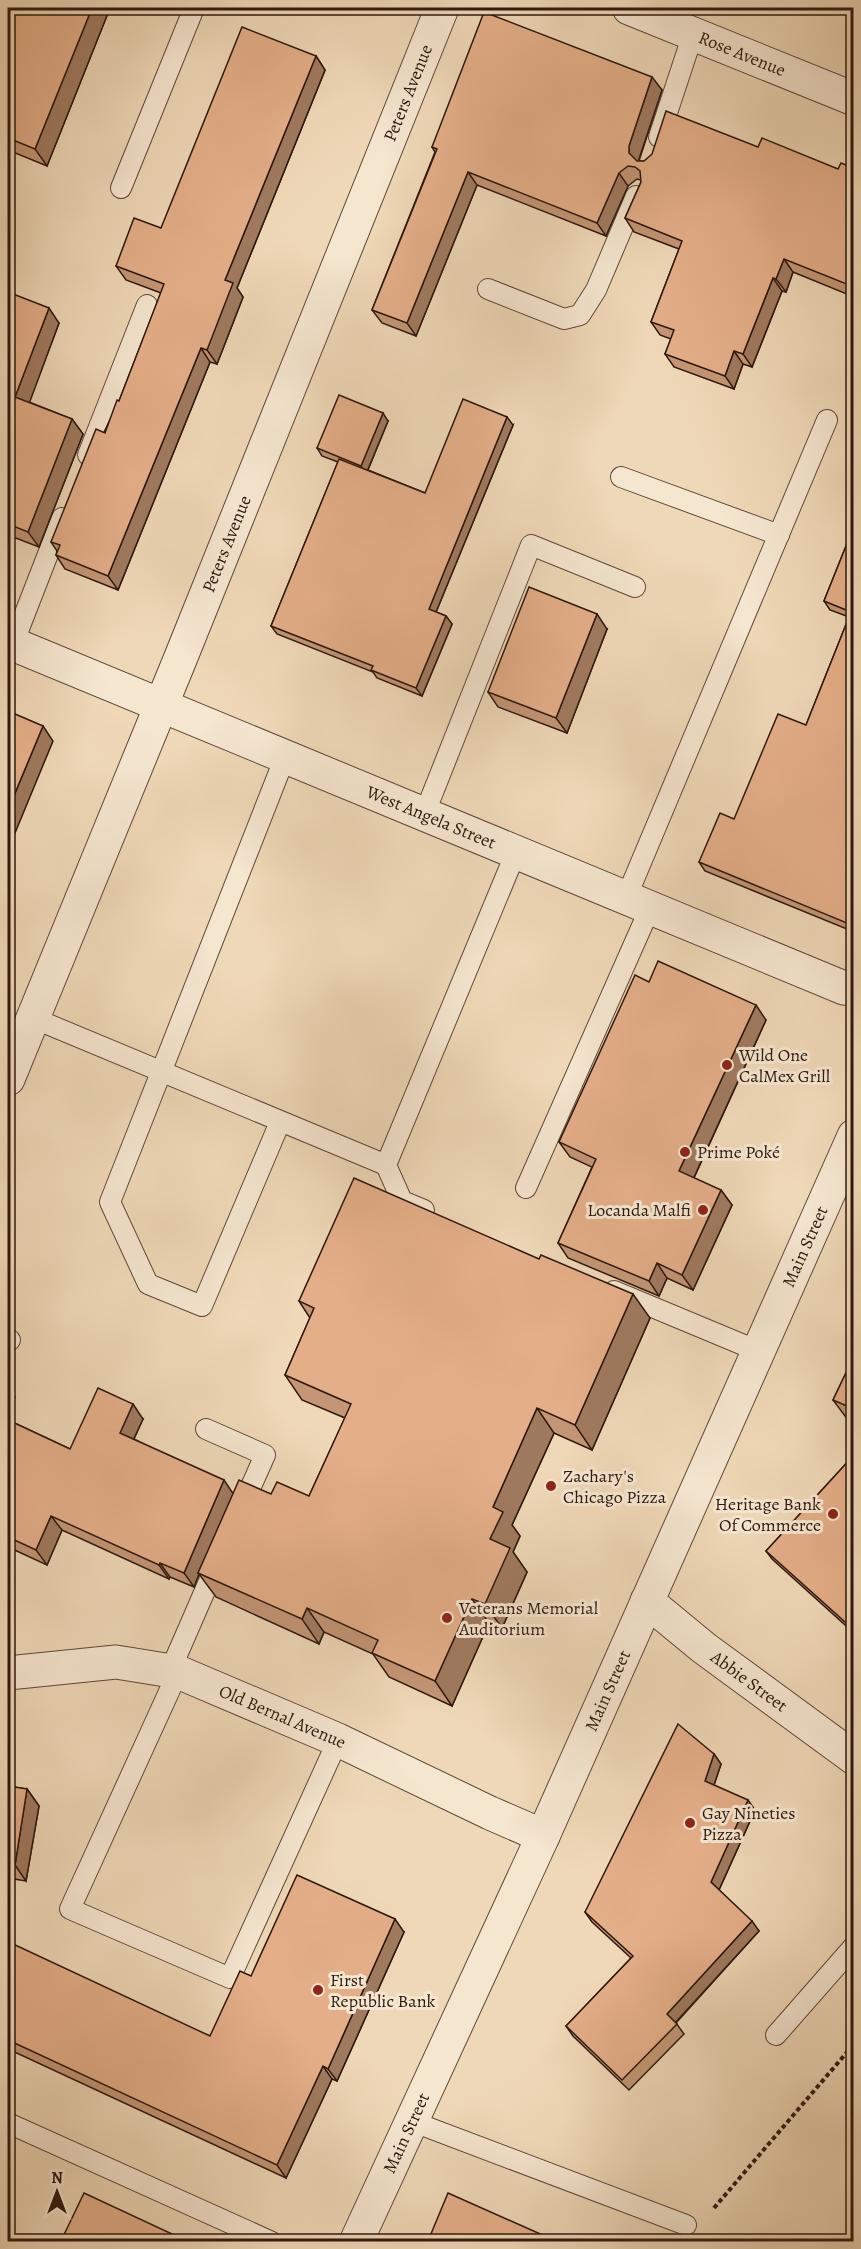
<svg xmlns="http://www.w3.org/2000/svg" width="861" height="2249" font-family="Alegreya,serif">
  <style>
    .lines { fill: none; stroke-linecap: round; stroke-linejoin: round }
    .service-casing { stroke: #5e483a; stroke-width: 22 }
    .minor-casing { stroke: #5e483a; stroke-width: 35 }
    .tertiary-casing { stroke: #5e483a; stroke-width: 35 }
    .path { stroke: #2d1810; stroke-width: 4; stroke-dasharray: 4.5 3; stroke-linecap: butt }
    .service { stroke: #f5e6d0; stroke-width: 20 }
    .minor { stroke: #f5e6d0; stroke-width: 33 }
    .tertiary { stroke: #f5e6d0; stroke-width: 33 }
    .wall { fill: #c49675; stroke: #2d1810; stroke-width: 1.5 }
    .shaded-wall { fill: #a07a5f; stroke: #2d1810; stroke-width: 1.5 }
    .building { fill: #e4ae88; stroke: #2d1810; stroke-width: 1.5 }
    .poi-dot { fill: #8f2418; stroke: #f5e6d0; stroke-width: 2 }
    .labels { text-anchor: middle; stroke-width: 6; stroke-linejoin: round; paint-order: stroke }
    .street-label { font-size: 18px; fill: #2d1810; stroke: #f5e6d0 }
    .poi-label { font-size: 18px; fill: #2d1810; stroke: #f5e6d0; text-anchor: start }
  </style>
  <rect width="100%" height="100%" fill="#efd8b7"/>
  <filter id="stains"><feTurbulence type="fractalNoise" baseFrequency=".00333" numOctaves="4"/><feColorMatrix values="0 0 0 0 .2 0 0 0 0 .09 0 0 0 0 .02 0 0 0 .5 -.17"/></filter>
  <radialGradient id="worn" r=".72"><stop offset=".6" stop-color="#630" stop-opacity="0"/><stop offset="1" stop-color="#630" stop-opacity=".3"/></radialGradient>
  <g class="lines">
    <!-- service casing -->
    <g class="service-casing">
      <g id="service">
        <polyline points="659,137 693,34"/>
        <polyline points="121,188 194,8"/>
        <polyline points="488,289 564,319 580,315 596,290 636,196"/>
        <polyline points="88,455 147,305"/>
        <polyline points="621,477 779,535"/>
        <polyline points="13,644 62,518"/>
        <polyline points="424,815 531,545 635,587"/>
        <polyline points="626,898 827,420"/>
        <polyline points="33,1018 386,1165 516,852"/>
        <polyline points="280,1122 202,1306 148,1284 110,1202 285,757"/>
        <polyline points="386,1165 402,1201 424,1210"/>
        <polyline points="526,1188 650,908"/>
        <polyline points="614,1291 758,1351"/>
        <polyline points="8,1339 10,1340"/>
        <polyline points="206,1429 265,1455 241,1509"/>
        <polyline points="170,1671 217,1563"/>
        <polyline points="178,1672 70,1909 230,1978 338,1740"/>
        <polyline points="776,2035 854,1946"/>
        <polyline points="411,2121 686,2225"/>
        <polyline points="8,2123 272,2242"/>
      </g>
    </g>
    <!-- minor casing -->
    <g class="minor-casing">
      <g id="minor">
        <path id="s1" d="M629,8l225,91"/>
        <path id="s2" d="M8,642l836,346 10,1"/>
        <path id="s3" d="M8,1079l173,-422 261,-649"/>
        <path id="s4" d="M647,1601l57,47 150,110"/>
      </g>
    </g>
    <!-- tertiary casing -->
    <g class="tertiary-casing">
      <g id="tertiary">
        <path id="s5" d="M8,1673l108,-11 62,10 160,68 152,73 53,23"/>
        <path id="s6" d="M356,2242l187,-406 311,-700"/>
      </g>
    </g>
    <!-- path -->
    <polyline class="path" points="714,2208 854,2044"/>
    <!-- service -->
    <use href="#service" class="service"/>
    <!-- minor -->
    <use href="#minor" class="minor"/>
    <!-- tertiary -->
    <use href="#tertiary" class="tertiary"/>
  </g>
  <!-- wall -->
  <g class="wall">
    <polygon points="8,8 110,8 47,166 8,150"/>
    <polygon points="316,56 325,70 237,288 243,297 217,364 210,362 118,590 65,569 56,555 57,551 51,542 119,401 161,293 126,280 116,266 161,228"/>
    <polygon points="662,90 639,161 644,161 758,147 838,169 854,168 854,297 793,272 786,292 782,291 752,367 743,364 734,389 674,367 665,354 671,339 660,335 651,322 679,249 634,232 625,218 641,182 641,180 637,179 628,186 606,236 477,185 416,336 382,323 372,310 435,152 432,147"/>
    <polygon points="8,292 59,323 29,402 72,419 83,434 39,547 8,535"/>
    <polygon points="388,421 368,470 425,493 513,425 436,612 446,616 452,624 422,696 377,678 373,672 277,634 271,626 338,462 322,456 317,448"/>
    <polygon points="854,526 854,932 705,871 699,862 734,819 806,725 849,617 830,610 824,601"/>
    <polygon points="607,629 567,733 498,707 488,692"/>
    <polygon points="649,982 766,1020 694,1178 721,1190 732,1205 693,1290 667,1278 659,1296 568,1258 558,1243 592,1167 570,1157 559,1142"/>
    <polygon points="299,1301 650,1318 592,1450 554,1433 512,1525 520,1536 513,1552 527,1572 502,1628 489,1623 452,1706 389,1677 373,1654 324,1632 319,1644 216,1597 199,1574 194,1587 170,1577 169,1579 62,1530 47,1565 8,1547 8,1420 70,1449 143,1419 134,1439 233,1493 309,1496 345,1418 302,1400 285,1375 310,1318"/>
    <polygon points="854,1356 854,1423 848,1420 833,1400"/>
    <polygon points="854,1455 854,1633 772,1559 766,1551"/>
    <polygon points="714,1754 721,1764 714,1785 755,1810 719,1890 759,1931 676,2023 684,2034 629,2090 573,2036 566,2026 631,1958 592,1922 585,1912"/>
    <polygon points="8,1786 27,1789 39,1806 26,1881 8,1878"/>
    <polygon points="404,1932 337,2081 332,2079 286,2178 8,2049 8,1950 210,2036 251,1976"/>
  </g>
  <!-- shaded-wall -->
  <g class="shaded-wall">
    <polygon points="92,8 110,8 47,166 35,149"/>
    <polygon points="316,56 325,70 237,288 243,297 217,364 207,350 225,280"/>
    <polygon points="652,77 662,90 639,159 638,166 629,153 629,146"/>
    <polygon points="468,172 477,185 416,336 407,323"/>
    <polygon points="619,173 628,186 606,236 597,223"/>
    <polygon points="784,259 793,272 786,292 776,279"/>
    <polygon points="773,278 782,291 752,367 743,354"/>
    <polygon points="49,308 59,323 26,412 15,397"/>
    <polygon points="201,348 210,362 118,590 108,576"/>
    <polygon points="734,351 743,364 734,389 725,376"/>
    <polygon points="383,413 388,421 366,474 361,466"/>
    <polygon points="507,417 513,425 434,617 429,609"/>
    <polygon points="72,419 83,434 39,547 28,532"/>
    <polygon points="597,614 607,629 567,733 556,718"/>
    <polygon points="446,616 452,624 422,696 416,688"/>
    <polygon points="43,726 53,741 8,850 8,810"/>
    <polygon points="756,1005 766,1020 690,1186 679,1171"/>
    <polygon points="721,1190 732,1205 693,1290 682,1275"/>
    <polygon points="657,1263 667,1278 659,1296 649,1281"/>
    <polygon points="633,1294 650,1318 592,1450 575,1425"/>
    <polygon points="8,1387 15,1397 8,1413"/>
    <polygon points="133,1404 143,1419 130,1447 120,1433"/>
    <polygon points="537,1408 554,1433 512,1525 520,1536 513,1552 527,1572 502,1628 485,1604 493,1507"/>
    <polygon points="224,1480 234,1495 198,1573 199,1574 194,1587 184,1573"/>
    <polygon points="51,1516 62,1530 47,1565 36,1550"/>
    <polygon points="160,1563 170,1577 169,1579 159,1565"/>
    <polygon points="472,1599 489,1623 452,1706 435,1681"/>
    <polygon points="307,1608 324,1632 319,1644 302,1619"/>
    <polygon points="714,1754 721,1764 712,1791 705,1781"/>
    <polygon points="27,1789 39,1806 26,1881 15,1865"/>
    <polygon points="748,1800 755,1810 718,1892 711,1882"/>
    <polygon points="395,1919 404,1932 337,2081 328,2069"/>
    <polygon points="752,1921 759,1931 674,2024 667,2014"/>
    <polygon points="323,2066 332,2079 286,2178 277,2165"/>
  </g>
  <!-- building -->
  <g class="building">
    <polygon points="8,8 92,8 35,149 8,138"/>
    <polygon points="484,12 652,77 629,146 629,153 637,161 644,161 652,154 666,111 758,147 762,138 838,169 841,163 854,168 854,287 784,259 776,279 773,278 743,354 734,351 725,376 665,354 674,330 651,322 682,241 625,218 641,182 640,171 635,167 628,166 619,173 597,223 468,172 407,323 372,310 437,149 432,147"/>
    <polygon points="242,27 316,56 225,280 233,283 207,350 201,348 108,576 56,555 60,545 51,542 96,429 105,433 117,400 119,401 164,284 116,266 134,218 161,228"/>
    <polygon points="8,292 49,308 15,397 72,419 28,532 8,524"/>
    <polygon points="339,395 383,413 361,466 317,448"/>
    <polygon points="463,399 507,417 429,609 446,616 416,688 371,670 373,666 271,626 339,459 425,493"/>
    <polygon points="854,526 854,926 699,862 720,813 734,819 778,714 806,725 851,612 824,601"/>
    <polygon points="529,587 597,614 556,718 488,692"/>
    <polygon points="8,711 43,726 8,810"/>
    <polygon points="658,961 756,1005 679,1171 721,1190 682,1275 657,1263 649,1281 558,1243 596,1159 559,1142 635,975 649,982"/>
    <polygon points="354,1178 539,1259 541,1255 633,1294 575,1425 537,1408 493,1507 503,1512 490,1539 510,1548 485,1604 472,1599 435,1681 372,1653 378,1640 307,1608 302,1619 198,1573 239,1480 271,1494 277,1482 309,1496 351,1404 285,1375 314,1308 299,1301"/>
    <polygon points="854,1356 854,1409 833,1400"/>
    <polygon points="98,1388 133,1404 120,1433 224,1480 184,1573 160,1563 159,1565 51,1516 36,1550 8,1537 8,1420 70,1449"/>
    <polygon points="854,1455 854,1630 766,1551"/>
    <polygon points="678,1724 714,1754 705,1781 748,1800 711,1882 752,1921 667,2014 677,2024 622,2080 566,2026 633,1956 585,1912"/>
    <polygon points="8,1786 27,1789 15,1865 8,1863"/>
    <polygon points="297,1875 395,1919 328,2069 323,2066 277,2165 8,2040 8,1950 11,1943 210,2036 240,1971 251,1976"/>
    <polygon points="84,2193 187,2241 61,2241"/>
    <polygon points="448,2193 556,2241 428,2241"/>
    <polygon points="22,2235 35,2241 19,2241"/>
  </g>
  <!-- markers -->
  <g class="poi-dot">
    <circle cx="727" cy="1065" r="6"/>
    <circle cx="685" cy="1152" r="6"/>
    <circle cx="703" cy="1210" r="6"/>
    <circle cx="551" cy="1486" r="6"/>
    <circle cx="833" cy="1514" r="6"/>
    <circle cx="447" cy="1618" r="6"/>
    <circle cx="690" cy="1823" r="6"/>
    <circle cx="318" cy="1990" r="6"/>
  </g>
  <g class="labels">
    <!-- street labels -->
    <g class="street-label">
      <text dy="6" stroke="none"><textPath href="#s1" startOffset="122">Rose Avenue</textPath></text>
      <text dy="6" stroke="none"><textPath href="#s3" startOffset="1064">Peters Avenue</textPath></text>
      <text dy="6" stroke="none"><textPath href="#s3" startOffset="578">Peters Avenue</textPath></text>
      <text dy="6" stroke="none"><textPath href="#s2" startOffset="458">West Angela Street</textPath></text>
      <text dy="6" stroke="none"><textPath href="#s6" startOffset="1092">Main Street</textPath></text>
      <text dy="6" stroke="none"><textPath href="#s4" startOffset="130">Abbie Street</textPath></text>
      <text dy="6" stroke="none"><textPath href="#s6" startOffset="606">Main Street</textPath></text>
      <text dy="6" stroke="none"><textPath href="#s5" startOffset="285">Old Bernal Avenue</textPath></text>
      <text dy="6" stroke="none"><textPath href="#s6" startOffset="120">Main Street</textPath></text>
    </g>
    <!-- poi labels -->
    <g class="poi-label">
      <text x="739" y="1061">Wild One<tspan x="739" dy="21">CalMex Grill</tspan></text>
      <text x="697" y="1158">Prime Poké</text>
      <text x="691" y="1216" text-anchor="end">Locanda Malfi</text>
      <text x="563" y="1482">Zachary's<tspan x="563" dy="21">Chicago Pizza</tspan></text>
      <text x="821" y="1510" text-anchor="end">Heritage Bank<tspan x="821" dy="21">Of Commerce</tspan></text>
      <text x="459" y="1614">Veterans Memorial<tspan x="459" dy="21">Auditorium</tspan></text>
      <text x="702" y="1819">Gay Nineties<tspan x="702" dy="21">Pizza</tspan></text>
      <text x="330" y="1986">First<tspan x="330" dy="21">Republic Bank</tspan></text>
    </g>
  </g>
  <!-- margin -->
  <rect width="861" height="2249" fill="none" stroke="#efd8b7" stroke-width="30"/>
  <rect x="9" y="9" width="843" height="2231" fill="none" stroke="#2d1810" stroke-width="3"/>
  <rect x="15" y="15" width="831" height="2219" fill="none" stroke="#2d1810" stroke-width="1.5"/>
  <!-- north arrow -->
  <g transform="translate(57 2192)" stroke="#f5e6d0" stroke-width="4.5" paint-order="stroke">
  <path d="M0-4.5L10 22L0 15L-10 22Z" fill="#2d1810"/>
  <text y="-9" font-size="16" font-weight="bold" text-anchor="middle" fill="#2d1810">N</text>
  </g>
  <rect width="100%" height="100%" filter="url(#stains)"/>
  <rect width="100%" height="100%" fill="url(#worn)"/>
</svg>
